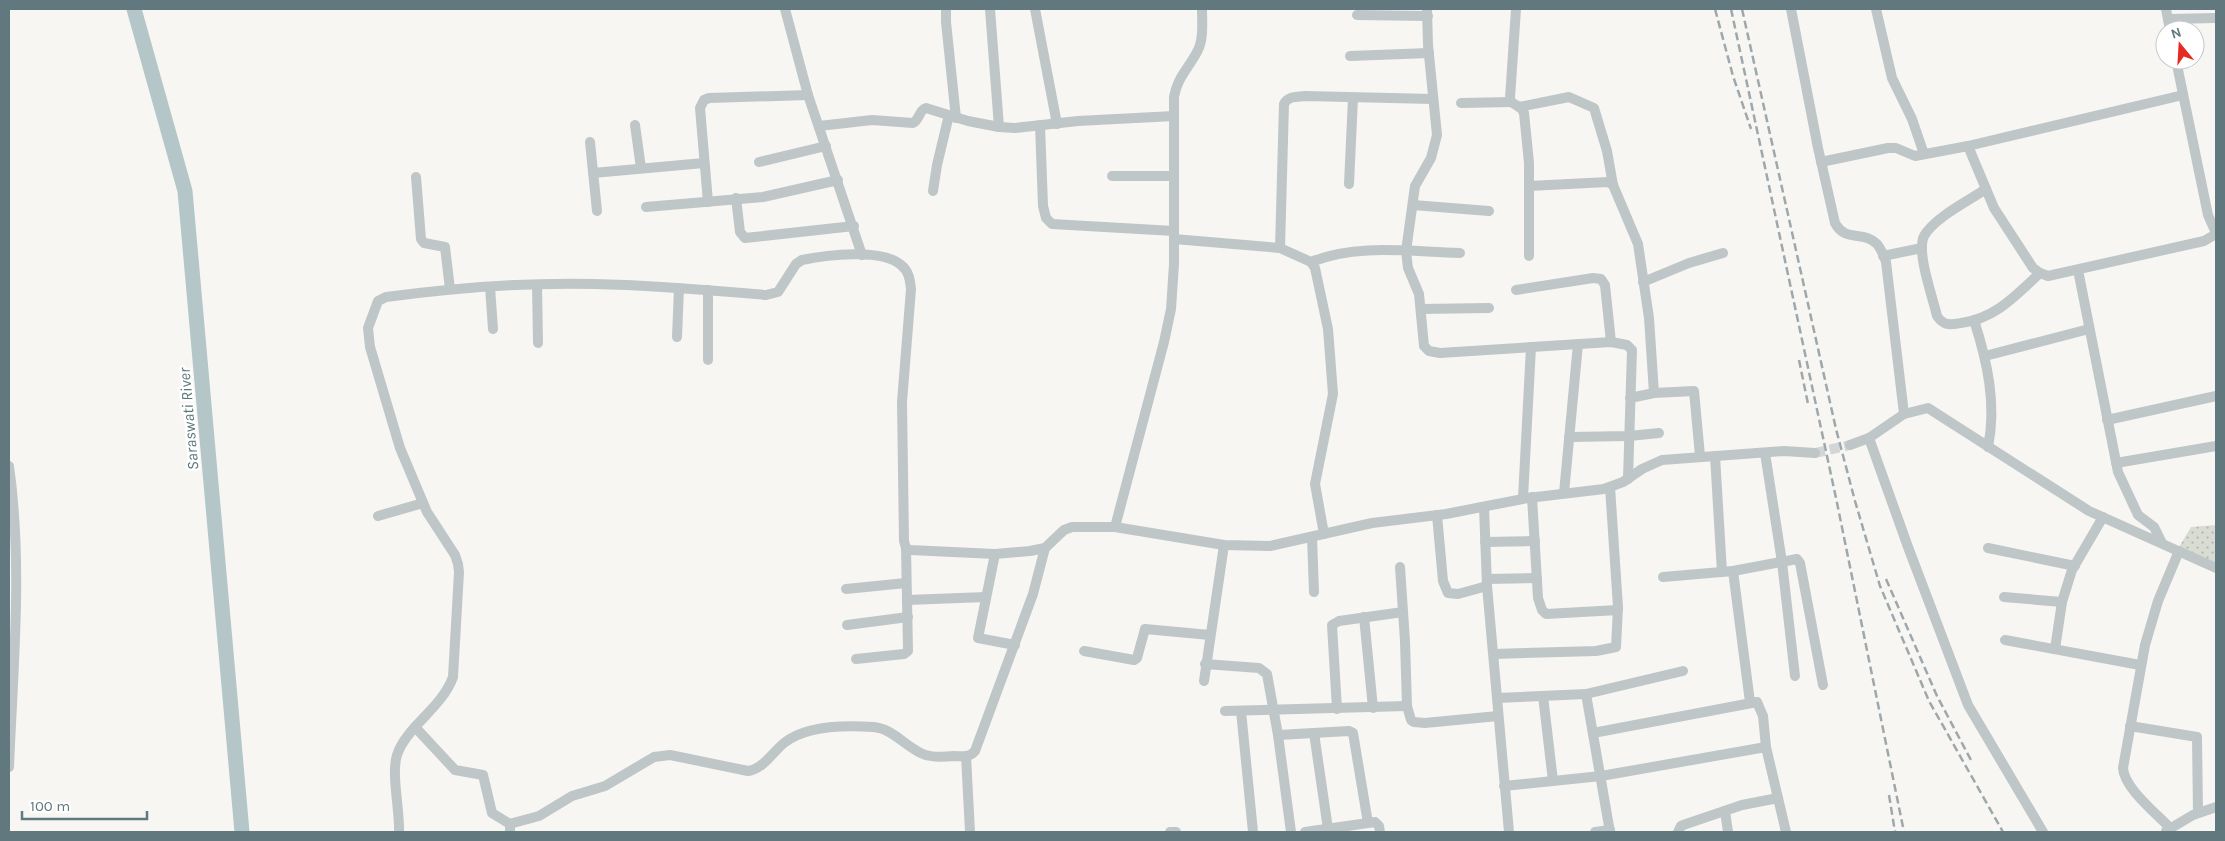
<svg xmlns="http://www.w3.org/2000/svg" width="2225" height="841" font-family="Karla,sans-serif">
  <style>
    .park { fill: url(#park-dots) }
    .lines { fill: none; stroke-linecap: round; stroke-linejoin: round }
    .river { stroke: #b4c6c7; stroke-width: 15 }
    .minor-tunnel { stroke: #d2d6d6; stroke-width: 10; stroke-dasharray: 10 5; stroke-linecap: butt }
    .minor { stroke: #bfc6c8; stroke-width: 10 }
    .rail { stroke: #9ea8ac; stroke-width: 2.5; stroke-dasharray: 8 4; stroke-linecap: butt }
    .labels { text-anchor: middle; stroke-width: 5; stroke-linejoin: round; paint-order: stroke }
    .water-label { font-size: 16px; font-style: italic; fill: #5c787b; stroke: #fff }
  </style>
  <defs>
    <pattern id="park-dots" width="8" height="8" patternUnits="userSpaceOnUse" patternTransform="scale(1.25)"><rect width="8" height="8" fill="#d8dcd2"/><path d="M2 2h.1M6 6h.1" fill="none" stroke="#b3b7b0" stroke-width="1.8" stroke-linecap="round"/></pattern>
  </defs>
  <rect width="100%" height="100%" fill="#f7f6f3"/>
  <!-- park -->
  <polygon class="park" points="2216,525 2216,564 2179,547 2191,527"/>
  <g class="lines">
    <!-- river -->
    <polyline class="river" points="134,9 185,191 242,832"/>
    <!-- minor-tunnel -->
    <polyline class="minor-tunnel" points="1815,453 1850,445"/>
    <!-- minor -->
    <g class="minor">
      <polyline points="785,9 808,95 862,255"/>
      <polyline points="946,9 946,22 956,118"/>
      <polyline points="990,9 999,127"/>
      <polyline points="1035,9 1057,124"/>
      <polyline points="1427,9 1428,45 1437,135 1431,158 1415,186 1406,251 1408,268 1419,294 1424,346 1429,351 1440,353 1611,342 1627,345 1632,350 1628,479"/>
      <polyline points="1516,9 1510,98 1511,102 1521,108 1524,113 1529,163 1529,256"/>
      <path d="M1791,9l27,139 17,75c11,20 28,7 42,21 4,5 7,12 9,18l18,152"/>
      <polyline points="1876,9 1892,78 1912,119 1924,154"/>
      <polyline points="2166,9 2170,30"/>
      <polyline points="1357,15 1428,16"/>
      <polyline points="2168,19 2216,18"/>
      <polyline points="1350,56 1429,53"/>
      <polyline points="2176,60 2208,215 2216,233"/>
      <polyline points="1461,103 1511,102"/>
      <polyline points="1519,107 1569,97 1594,108 1607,151 1613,185"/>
      <polyline points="635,125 641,168"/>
      <polyline points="1040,125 1043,206 1046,218 1052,224 1174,231"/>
      <path d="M819,126l53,-6 41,3c7,-4 6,-13 13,-15l42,13 31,6 16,1 63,-7 96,-5"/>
      <polyline points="590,142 597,211"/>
      <polyline points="1968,146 1994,208 2033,268 2040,273 2048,276 2204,241 2216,234"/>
      <polyline points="759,162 826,146"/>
      <polyline points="1821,162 1888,148 1896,148 1915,156 1968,146 2183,95"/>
      <polyline points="593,173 704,163"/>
      <polyline points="1112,176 1174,176"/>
      <polyline points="416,177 421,239 424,243 445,247 450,289"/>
      <polyline points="1349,184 1353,98"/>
      <polyline points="1529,186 1608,182 1613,185 1638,244 1649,318 1654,393"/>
      <path d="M1986,189c-18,12 -52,29 -62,47 -8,16 9,62 13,80 7,10 12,9 24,7 34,-4 55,-28 79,-50"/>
      <polyline points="933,191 937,165 949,115"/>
      <polyline points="736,198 740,232 745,238 854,226"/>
      <polyline points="708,202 700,108 704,100 709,98 808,95"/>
      <polyline points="1413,205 1489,211"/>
      <polyline points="646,207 763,197 838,180"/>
      <polyline points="1174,239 1280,248 1311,262 1315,268 1328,329 1333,394 1315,484 1324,534"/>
      <path d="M1280,248l4,-144c4,-8 12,-7 21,-8l128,3"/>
      <polyline points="1883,256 1922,248"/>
      <path d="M1311,262c46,-19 100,-10 149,-9"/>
      <polyline points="2078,270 2118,472 2138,515 2154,527 2162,543"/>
      <polyline points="1643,282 1689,263 1723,253"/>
      <polyline points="537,285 538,343"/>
      <polyline points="490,287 493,329"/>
      <polyline points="1516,290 1593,278 1601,279 1605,285 1611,342"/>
      <polyline points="1421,309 1489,308"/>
      <path d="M1974,320c13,41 23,84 14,127"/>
      <polyline points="677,337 679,288"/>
      <polyline points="1985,356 2089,329"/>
      <polyline points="708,360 708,290"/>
      <polyline points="1630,398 1654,393 1694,391 1700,456"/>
      <polyline points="2107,420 2216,396"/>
      <polyline points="1569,437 1629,436 1659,433"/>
      <polyline points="1869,438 1908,547 1968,705 2043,832"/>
      <polyline points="1850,445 1869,438 1904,414 1928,408 2089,511 2216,568"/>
      <polyline points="1765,453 1782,562 1795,676"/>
      <polyline points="1715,456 1722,572"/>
      <polyline points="2116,463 2216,446"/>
      <path d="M9,466c14,99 4,202 0,301"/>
      <polyline points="1564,493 1578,344"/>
      <polyline points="1532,497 1538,598 1542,610 1546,614 1618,610"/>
      <polyline points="1523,498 1531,347"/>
      <polyline points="1484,507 1487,586 1509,832"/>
      <polyline points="1437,515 1443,581 1448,593 1458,594 1487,586"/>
      <polyline points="378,516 423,503"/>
      <path d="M1115,527l49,-185 7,-33 3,-45v-167c3,-19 14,-28 23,-45 7,-12 5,-30 5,-43"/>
      <polyline points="1312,537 1314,592"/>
      <polyline points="1485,542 1535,541"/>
      <polyline points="1988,548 2075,566"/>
      <polyline points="995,554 978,638 1015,645"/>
      <polyline points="1400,567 1405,641 1407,706 1411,720 1414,722 1425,723 1498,716"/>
      <polyline points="1733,571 1750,702"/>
      <polyline points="1663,577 1733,571 1797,559 1800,563 1823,685"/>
      <polyline points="1487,579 1537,578"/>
      <polyline points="846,589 906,583"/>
      <polyline points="2004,597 2062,602"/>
      <polyline points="907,600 986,597"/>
      <polyline points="1364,617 1373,708"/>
      <polyline points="847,625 908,617"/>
      <polyline points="2005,640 2140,665"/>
      <polyline points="2055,649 2062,602 2072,570 2103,517"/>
      <polyline points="1084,651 1134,660 1137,658 1145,629 1210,635"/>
      <polyline points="1494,654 1596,651 1616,647 1618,607 1610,487"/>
      <polyline points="856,659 904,654 908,651 906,548"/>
      <polyline points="1205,664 1259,668 1267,674 1278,735 1291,832"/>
      <polyline points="1204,681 1224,545"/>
      <polyline points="1586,694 1610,832"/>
      <polyline points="1543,696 1553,781"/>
      <polyline points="1497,698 1586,694 1683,671"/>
      <polyline points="1337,709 1332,625 1339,621 1403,612"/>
      <polyline points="1225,711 1407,706"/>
      <polyline points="1241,711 1253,832"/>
      <polyline points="2130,726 2197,737 2198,813"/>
      <polyline points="415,727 455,770 483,775 492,813 510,824"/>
      <polyline points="1314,733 1328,829"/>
      <polyline points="1593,733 1757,702 1763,716 1766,747 1786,832"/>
      <polyline points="1278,735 1349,731 1353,733 1368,823"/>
      <polyline points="966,756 970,832"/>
      <polyline points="1504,786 1601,776 1766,747"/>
      <polyline points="1725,811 1728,832"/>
      <path d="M2170,828c-14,-15 -46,-40 -47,-60l22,-123 13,-44 21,-50"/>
      <polyline points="2166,831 2193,815 2216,807"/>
      <path d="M399,832c1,-21 -8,-58 -2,-77 9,-28 45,-47 56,-78l6,-105 -1,-8 -3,-9 -28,-43 -27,-64 -30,-101 -2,-19 10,-27 8,-4c68,-9 139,-15 209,-13 57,1 114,6 171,11l12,-3 18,-28 6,-4c24,-5 80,-12 99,5 8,6 9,15 10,24l-9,113 2,139 2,7 4,2 85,4 35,-3 15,-3 19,-18 8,-3h43l109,18 46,1 102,-23 74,-9 82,-16 76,-9 19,-7 19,-13 20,-9 122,-9 31,2"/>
      <path d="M510,832v-8l3,-1 26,-7 33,-20 33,-10 49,-29 16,-2 78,16c15,-2 25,-19 36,-28 22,-18 61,-18 89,-16 19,1 33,20 50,27 9,4 21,3 31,2 8,0 15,2 21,-5l58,-157 12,-46"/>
      <polyline points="1170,832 1176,832"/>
      <polyline points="1305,832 1375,822 1379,826 1380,832"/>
      <polyline points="1595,832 1610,830"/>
      <polyline points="1678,832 1681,826 1686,824 1742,805 1778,798"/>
    </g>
    <!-- rail -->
    <g class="rail">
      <polyline points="1715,9 1733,76 1751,129"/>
      <polyline points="1731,9 1836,498 1904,832"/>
      <polyline points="1742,9 1836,429 1855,501 1880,586 1929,701 2003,832"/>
      <polyline points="1799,360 1808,404"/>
      <polyline points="1886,579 1937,696 1972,762"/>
      <polyline points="1889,795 1895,832"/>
    </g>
  </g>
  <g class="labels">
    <!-- water labels -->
    <g class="water-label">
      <text transform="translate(188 419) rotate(-95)" y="6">Saraswati River</text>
    </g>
  </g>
  <!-- border -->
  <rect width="2225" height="841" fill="none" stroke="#61787f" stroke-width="20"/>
  <!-- north arrow -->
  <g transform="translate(2180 45) rotate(342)"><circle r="24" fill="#ffffff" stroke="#c0c9cc"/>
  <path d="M0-4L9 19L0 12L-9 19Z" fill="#e72923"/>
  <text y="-8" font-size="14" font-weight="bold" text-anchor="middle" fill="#61787f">N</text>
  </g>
  <!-- scale -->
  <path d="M22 811v8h125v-8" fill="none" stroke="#61787f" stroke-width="2.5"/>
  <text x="30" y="811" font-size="15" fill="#61787f" stroke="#ffffff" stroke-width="4" paint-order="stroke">100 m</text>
</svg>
